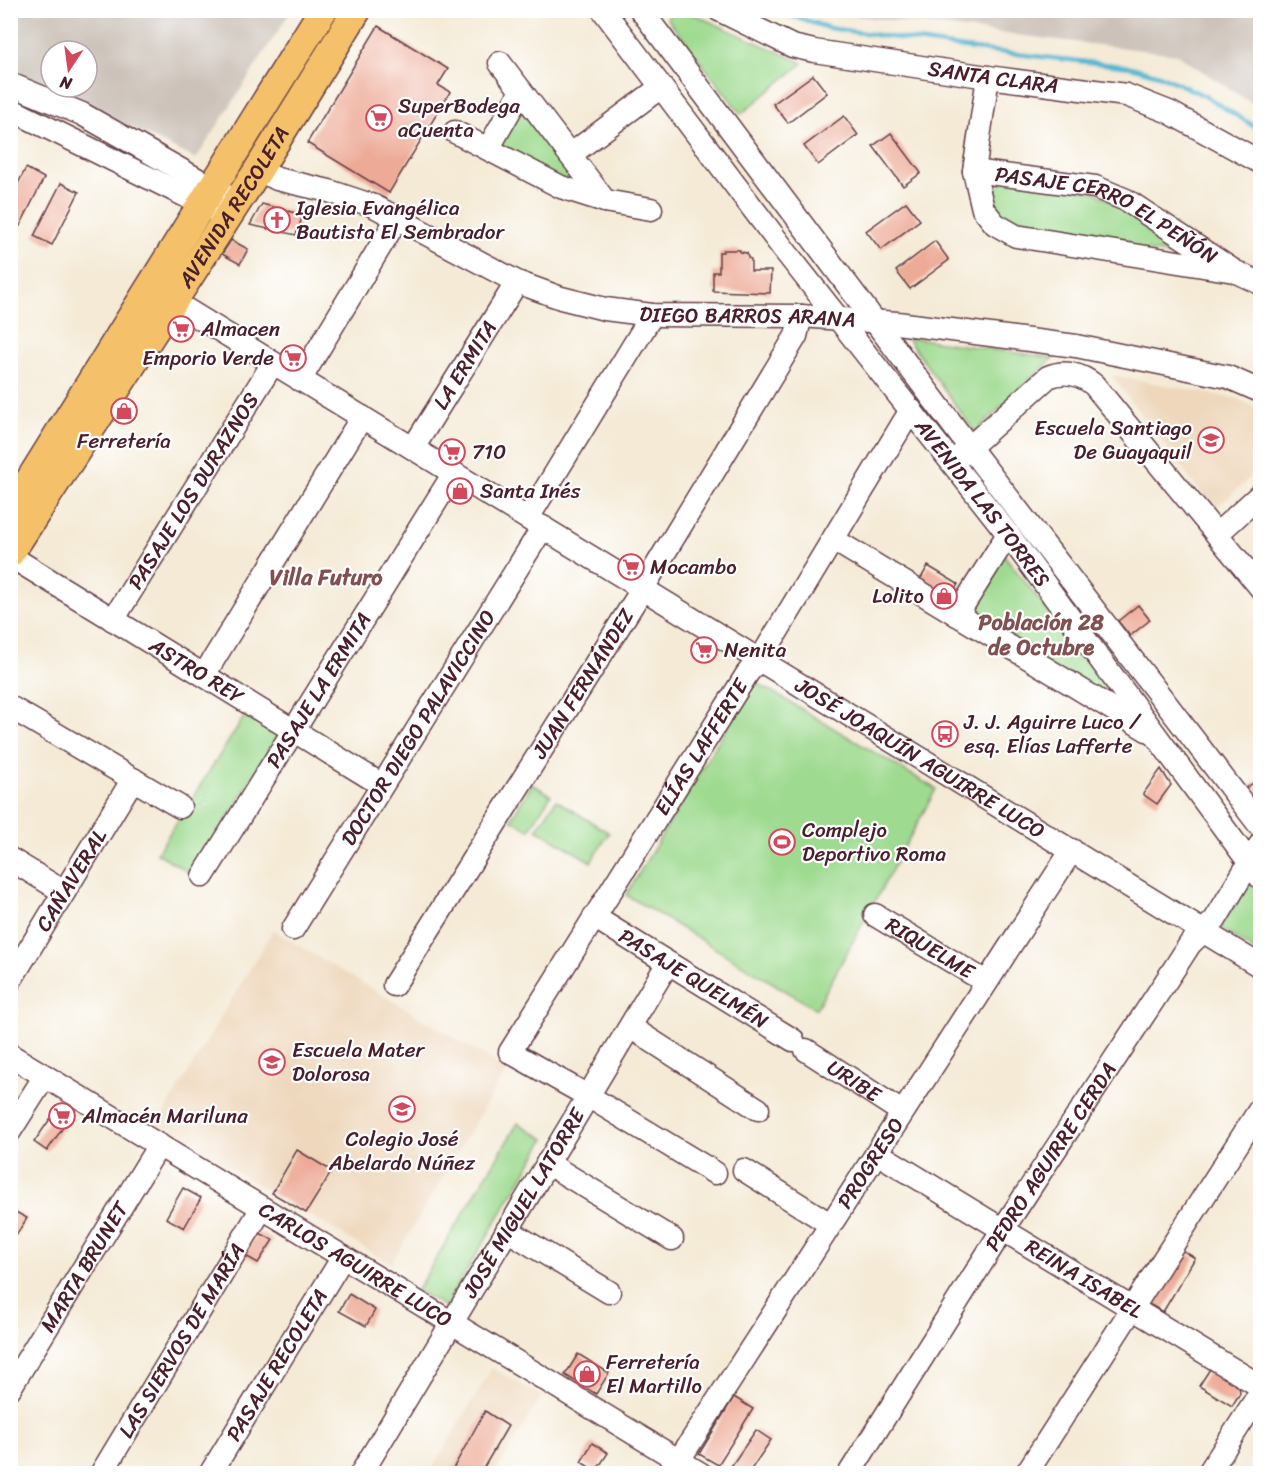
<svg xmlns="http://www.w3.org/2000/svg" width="1271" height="1484" font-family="Sriracha,sans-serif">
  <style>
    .built { fill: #eed7bb }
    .industrial { fill: #ccc2b9; fill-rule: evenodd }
    .green { fill: #9eda8f; stroke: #747c5d; stroke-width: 1.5 }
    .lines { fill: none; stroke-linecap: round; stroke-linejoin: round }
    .stream { stroke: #53b5d1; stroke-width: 4.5 }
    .building { fill: #edab97 }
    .minor-casing { stroke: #643d45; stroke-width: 25 }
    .major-casing { stroke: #643d45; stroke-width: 31 }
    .minor { stroke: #fff; stroke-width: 22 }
    .major { stroke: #f4c16a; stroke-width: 28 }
    .labels { text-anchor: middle; stroke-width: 4.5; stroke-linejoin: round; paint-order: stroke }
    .street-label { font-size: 21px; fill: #4a1f2b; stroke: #fff }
    .poi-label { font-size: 21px; fill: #4a1f2b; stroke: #fff; text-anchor: start }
    .neighbourhood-label { font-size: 22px; font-weight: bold; fill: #835051; stroke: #fff }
  </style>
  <rect width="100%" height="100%" fill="#fff"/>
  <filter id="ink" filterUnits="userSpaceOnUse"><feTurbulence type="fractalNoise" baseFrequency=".0167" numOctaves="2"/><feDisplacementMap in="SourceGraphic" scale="12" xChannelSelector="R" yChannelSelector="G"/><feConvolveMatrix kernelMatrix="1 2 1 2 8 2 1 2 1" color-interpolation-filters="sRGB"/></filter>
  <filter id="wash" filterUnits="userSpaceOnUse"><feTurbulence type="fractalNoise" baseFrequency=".008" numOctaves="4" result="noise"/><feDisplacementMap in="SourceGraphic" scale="24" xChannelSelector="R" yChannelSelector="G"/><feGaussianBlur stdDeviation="1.35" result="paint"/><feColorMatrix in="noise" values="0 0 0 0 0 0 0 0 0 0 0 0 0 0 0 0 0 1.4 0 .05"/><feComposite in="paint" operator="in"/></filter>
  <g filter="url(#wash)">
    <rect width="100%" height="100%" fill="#f4ead6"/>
    <!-- built -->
    <g class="built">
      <polygon points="1111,375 1238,399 1260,411 1260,469 1214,510"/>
      <polygon points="273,930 507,1069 391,1264 306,1213 331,1171 297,1151 272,1193 157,1125"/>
      <polygon points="492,1368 542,1396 495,1473 429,1474"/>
    </g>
    <!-- industrial -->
    <g class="industrial">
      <path d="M10,11h281l-95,148 -185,-89zM51,51h36v36h-36z"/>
      <polygon points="814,11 1260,11 1260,109 1176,54"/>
    </g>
    <!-- green -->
    <g class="green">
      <polygon points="676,10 686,11 803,63 741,114 667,18"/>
      <polygon points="522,103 574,174 568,184 498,147"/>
      <polygon points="984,175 1095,192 1215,262 1014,229 988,202"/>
      <polygon points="906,337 1053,358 975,432"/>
      <polygon points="1001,551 1124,710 969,616"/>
      <polygon points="759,684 936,789 816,1009 626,895 752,685"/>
      <polygon points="246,714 280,734 192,874 157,853"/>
      <polygon points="532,784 551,795 529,830 511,819"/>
      <polygon points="556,800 609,833 591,862 537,829"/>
      <polygon points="1252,879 1260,891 1260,955 1220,927"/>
      <polygon points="518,1123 545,1139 445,1307 417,1290"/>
    </g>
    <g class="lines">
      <!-- stream -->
      <polyline class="stream" points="773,10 829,28 965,48 1131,67 1159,75 1205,96 1260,130"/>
    </g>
    <g id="blocks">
      <!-- building -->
      <g class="building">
        <polygon points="378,26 448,69 438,85 450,92 389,193 307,143"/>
        <polygon points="813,75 827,93 788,123 773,104"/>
        <polygon points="844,116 858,135 818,165 804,146"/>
        <polygon points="891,133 921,173 903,186 873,146"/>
        <polygon points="26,168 44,178 20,226 10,221 10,199"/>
        <polygon points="61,183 79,192 52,245 34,236"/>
        <polygon points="906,202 920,220 881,250 866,231"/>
        <polygon points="262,204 303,215 296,235 250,225"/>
        <polygon points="231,240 248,249 240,264 222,254"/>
        <polygon points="935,241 949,260 910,289 896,271"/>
        <polygon points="723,250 740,250 740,252 747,253 748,258 751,259 751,271 771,271 770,293 713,291 713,272 719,272 719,252 723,252"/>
        <polygon points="928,566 958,584 951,597 941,598 917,585"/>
        <polygon points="1138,605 1150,620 1130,636 1118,621"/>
        <polygon points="1161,769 1171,785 1157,804 1143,794"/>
        <polygon points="1260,778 1260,805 1256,805 1245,789"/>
        <polygon points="57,1109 70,1117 47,1151 34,1142"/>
        <polygon points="297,1150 332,1171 306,1213 272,1193"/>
        <polygon points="183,1188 201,1198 184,1228 166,1218"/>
        <polygon points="10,1209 27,1218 10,1245"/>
        <polygon points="258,1232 273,1240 258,1263 244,1255"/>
        <polygon points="1177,1247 1195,1258 1163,1312 1147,1303"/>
        <polygon points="349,1294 375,1310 366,1326 339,1311"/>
        <polygon points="578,1354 609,1373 596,1394 565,1375"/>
        <polygon points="1210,1369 1239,1385 1240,1393 1232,1406 1199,1386"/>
        <polygon points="734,1397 753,1409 718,1465 699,1454"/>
        <polygon points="485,1411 508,1426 480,1474 450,1474"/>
        <polygon points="756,1430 771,1440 748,1474 730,1474 727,1472"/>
        <polygon points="592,1443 608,1453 596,1471 581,1462"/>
      </g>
    </g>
  </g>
  <g filter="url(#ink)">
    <use href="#blocks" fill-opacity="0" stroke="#643d45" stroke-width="1.5"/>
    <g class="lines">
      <!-- minor casing -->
      <g class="minor-casing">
        <g id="minor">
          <path id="s1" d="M603,10l182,241 223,283 252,343"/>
          <polyline points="641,10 970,448 1260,826"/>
          <path id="s2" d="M719,10l73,36 22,5 174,26 138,18 43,17 91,50"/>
          <polyline points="500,63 605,201"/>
          <polyline points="988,77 974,171 983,209 995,224 1016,236 1234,271"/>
          <polyline points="10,84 82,114 225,195"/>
          <polyline points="10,109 216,211"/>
          <polyline points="455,132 561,187 605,201 651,209"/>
          <polyline points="488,149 521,91"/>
          <polyline points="570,155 661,87"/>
          <path id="s3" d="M258,170l19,9 52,12 45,15 143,76 44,16 44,11 47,6 149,1 96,7 179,23 152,31 32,14"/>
          <path id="s4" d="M974,171l121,16 31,13 108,71 26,12"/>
          <path id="s5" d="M159,293l1101,673"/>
          <polyline points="300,380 398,217"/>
          <path id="s6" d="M413,448l104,-166"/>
          <path d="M960,456l88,-79c16,-7 33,-3 46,8l166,202"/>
          <polyline points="528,518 652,315"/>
          <polyline points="1217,534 1260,495"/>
          <polyline points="834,540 1147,730"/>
          <path id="s7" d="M10,556l372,229"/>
          <polyline points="957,615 1008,534"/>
          <path id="s8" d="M113,620l160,-257"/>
          <polyline points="204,675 362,417"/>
          <polyline points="10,707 180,807"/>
          <polyline points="10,859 64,892"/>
          <path id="s9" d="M203,876l251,-403"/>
          <path id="s10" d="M875,915l111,67"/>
          <path id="s11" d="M594,917l199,123"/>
          <path id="s12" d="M293,929l250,-402"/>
          <path id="s13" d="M10,981l123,-202"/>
          <path id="s14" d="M394,985l249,-397 153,-252 5,-20"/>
          <polyline points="630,1027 758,1109"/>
          <path id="s15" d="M806,1050l96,62"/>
          <path id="s16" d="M10,1055l691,419"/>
          <polyline points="10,1131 45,1076"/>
          <path id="s17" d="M877,1153l383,233"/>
          <polyline points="547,1163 672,1239"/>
          <polyline points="744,1170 830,1224"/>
          <path id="s18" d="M715,1173l-127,-77 -78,-44 237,-378 19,-24 145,-240"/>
          <polyline points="507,1230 609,1292"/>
          <path id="s19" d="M10,1388l149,-243"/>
          <path id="s20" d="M101,1474l161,-266"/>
          <path id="s21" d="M210,1474l133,-217"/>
          <path id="s22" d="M361,1474l307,-511"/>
          <path id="s23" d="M670,1474l402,-624"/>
          <path id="s24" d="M849,1474l154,-245 169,-257 18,-28 25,-24 45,-75"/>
          <polyline points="1026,1474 1260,1109"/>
          <polyline points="1208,1474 1260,1393"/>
        </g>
      </g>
      <!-- major casing -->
      <g class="major-casing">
        <g id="major">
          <polyline points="10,512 323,10"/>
          <path id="s25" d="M10,553l248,-383 99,-160"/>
        </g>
      </g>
      <!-- minor -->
      <use href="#minor" class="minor"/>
      <!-- major -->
      <use href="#major" class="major"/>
    </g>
  </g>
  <!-- icons -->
  <defs>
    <g id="supermarket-ring" transform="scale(1.35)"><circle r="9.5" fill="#fff" stroke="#d1495b" stroke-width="1.5"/><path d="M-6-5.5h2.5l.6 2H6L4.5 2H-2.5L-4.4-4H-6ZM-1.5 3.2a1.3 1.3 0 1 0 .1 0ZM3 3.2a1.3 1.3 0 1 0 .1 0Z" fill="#d1495b"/></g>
    <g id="church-ring" transform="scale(1.35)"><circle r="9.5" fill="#fff" stroke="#d1495b" stroke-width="1.5"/><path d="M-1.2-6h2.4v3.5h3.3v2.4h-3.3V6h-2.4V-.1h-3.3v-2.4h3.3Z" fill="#d1495b"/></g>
    <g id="shop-ring" transform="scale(1.35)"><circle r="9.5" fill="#fff" stroke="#d1495b" stroke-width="1.5"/><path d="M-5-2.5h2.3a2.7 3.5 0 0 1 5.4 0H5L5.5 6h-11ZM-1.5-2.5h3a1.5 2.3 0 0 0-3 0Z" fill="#d1495b"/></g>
    <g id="school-ring" transform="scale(1.35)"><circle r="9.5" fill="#fff" stroke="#d1495b" stroke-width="1.5"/><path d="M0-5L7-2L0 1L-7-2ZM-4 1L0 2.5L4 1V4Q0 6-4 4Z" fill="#d1495b"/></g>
    <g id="bus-ring" transform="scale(1.35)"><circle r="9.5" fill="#fff" stroke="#d1495b" stroke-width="1.5"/><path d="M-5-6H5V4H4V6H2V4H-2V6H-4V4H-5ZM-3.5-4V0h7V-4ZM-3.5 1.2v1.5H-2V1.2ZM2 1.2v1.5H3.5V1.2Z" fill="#d1495b"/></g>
    <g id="stadium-ring" transform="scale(1.35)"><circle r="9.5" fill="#fff" stroke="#d1495b" stroke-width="1.5"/><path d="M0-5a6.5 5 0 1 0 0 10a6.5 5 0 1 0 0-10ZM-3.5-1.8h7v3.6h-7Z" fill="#d1495b"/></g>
  </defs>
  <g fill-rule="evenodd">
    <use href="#supermarket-ring" x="379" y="118"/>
    <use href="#church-ring" x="277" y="220"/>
    <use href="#supermarket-ring" x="181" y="329"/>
    <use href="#supermarket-ring" x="293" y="358"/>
    <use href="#shop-ring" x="124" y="411"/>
    <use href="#school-ring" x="1211" y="440"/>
    <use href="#supermarket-ring" x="452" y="452"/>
    <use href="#shop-ring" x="460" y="491"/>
    <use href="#supermarket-ring" x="631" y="567"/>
    <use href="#shop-ring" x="944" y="596"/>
    <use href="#supermarket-ring" x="704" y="650"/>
    <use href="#bus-ring" x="945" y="734"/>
    <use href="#stadium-ring" x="782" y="842"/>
    <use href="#school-ring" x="272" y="1062"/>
    <use href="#school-ring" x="402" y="1109"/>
    <use href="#supermarket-ring" x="62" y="1116"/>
    <use href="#shop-ring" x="587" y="1374"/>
  </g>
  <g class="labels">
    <!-- street labels -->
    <g class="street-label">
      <text dy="7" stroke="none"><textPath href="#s2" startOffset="285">SANTA CLARA</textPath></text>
      <text dy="7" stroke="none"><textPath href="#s25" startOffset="412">AVENIDA RECOLETA</textPath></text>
      <text dy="7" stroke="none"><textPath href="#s4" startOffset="142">PASAJE CERRO EL PEÑÓN</textPath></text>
      <text dy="7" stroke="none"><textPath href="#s3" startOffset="519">DIEGO BARROS ARANA</textPath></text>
      <text dy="7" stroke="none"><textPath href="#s6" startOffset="98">LA ERMITA</textPath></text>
      <text dy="7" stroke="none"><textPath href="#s8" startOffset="152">PASAJE LOS DURAZNOS</textPath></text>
      <text dy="7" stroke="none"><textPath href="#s1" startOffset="622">AVENIDA LAS TORRES</textPath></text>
      <text dy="7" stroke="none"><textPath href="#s7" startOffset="219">ASTRO REY</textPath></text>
      <text dy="7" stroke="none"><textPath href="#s14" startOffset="356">JUAN FERNÁNDEZ</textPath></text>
      <text dy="7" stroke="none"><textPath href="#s9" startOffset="219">PASAJE LA ERMITA</textPath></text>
      <text dy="7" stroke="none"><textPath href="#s12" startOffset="237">DOCTOR DIEGO PALAVICCINO</textPath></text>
      <text dy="7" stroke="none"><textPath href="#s18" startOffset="598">ELÍAS LAFFERTE</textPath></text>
      <text dy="7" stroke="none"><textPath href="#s5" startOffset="892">JOSÉ JOAQUÍN AGUIRRE LUCO</textPath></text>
      <text dy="7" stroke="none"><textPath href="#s13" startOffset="118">CAÑAVERAL</textPath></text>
      <text dy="7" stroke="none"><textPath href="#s10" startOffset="64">RIQUELME</textPath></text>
      <text dy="7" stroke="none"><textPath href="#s11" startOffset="117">PASAJE QUELMÉN</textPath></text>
      <text dy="7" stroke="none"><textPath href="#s15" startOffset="57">URIBE</textPath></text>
      <text dy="7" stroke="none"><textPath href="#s24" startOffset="376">PEDRO AGUIRRE CERDA</textPath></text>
      <text dy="7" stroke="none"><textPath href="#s23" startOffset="370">PROGRESO</textPath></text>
      <text dy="7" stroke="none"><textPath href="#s22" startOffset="316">JOSÉ MIGUEL LATORRE</textPath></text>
      <text dy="7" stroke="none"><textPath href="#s16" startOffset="404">CARLOS AGUIRRE LUCO</textPath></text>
      <text dy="7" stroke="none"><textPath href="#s19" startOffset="142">MARTA BRUNET</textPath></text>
      <text dy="7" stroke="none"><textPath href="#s17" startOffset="242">REINA ISABEL</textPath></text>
      <text dy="7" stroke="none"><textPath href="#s20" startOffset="156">LAS SIERVOS DE MARÍA</textPath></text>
      <text dy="7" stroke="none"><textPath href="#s21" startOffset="128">PASAJE RECOLETA</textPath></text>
    </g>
    <!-- poi labels -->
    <g class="poi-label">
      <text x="398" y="113">SuperBodega<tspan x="398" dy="24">aCuenta</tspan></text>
      <text x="296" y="215">Iglesia Evangélica<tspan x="296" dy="24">Bautista El Sembrador</tspan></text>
      <text x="201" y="336">Almacen</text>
      <text x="274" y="365" text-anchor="end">Emporio Verde</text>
      <text x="1192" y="435" text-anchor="end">Escuela Santiago<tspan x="1192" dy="24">De Guayaquil</tspan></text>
      <text x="124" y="448" text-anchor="middle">Ferretería</text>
      <text x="472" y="459">710</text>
      <text x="480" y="498">Santa Inés</text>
      <text x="650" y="574">Mocambo</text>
      <text x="924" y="603" text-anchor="end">Lolito</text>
      <text x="724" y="657">Nenita</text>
      <text x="964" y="729">J. J. Aguirre Luco /<tspan x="964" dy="24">esq. Elías Lafferte</tspan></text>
      <text x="802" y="837">Complejo<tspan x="802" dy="24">Deportivo Roma</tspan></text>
      <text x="292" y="1057">Escuela Mater<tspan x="292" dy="24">Dolorosa</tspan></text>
      <text x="82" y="1123">Almacén Mariluna</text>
      <text x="402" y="1146" text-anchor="middle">Colegio José<tspan x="402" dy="24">Abelardo Núñez</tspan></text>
      <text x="606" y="1369">Ferretería<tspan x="606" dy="24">El Martillo</tspan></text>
    </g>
    <!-- neighbourhood labels -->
    <g class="neighbourhood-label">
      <text x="326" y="585">Villa Futuro</text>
      <text x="1041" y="630">Población 28<tspan x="1041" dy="25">de Octubre</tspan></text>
    </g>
  </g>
  <!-- margin -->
  <rect width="1271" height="1484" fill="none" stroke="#fff" stroke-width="36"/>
  <!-- north arrow -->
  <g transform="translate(69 69) rotate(193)"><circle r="28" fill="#ffffff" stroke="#b7a5aa" stroke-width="1.5"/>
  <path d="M0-4.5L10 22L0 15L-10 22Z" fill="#d1495b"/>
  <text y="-9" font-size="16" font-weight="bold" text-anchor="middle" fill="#4a1f2b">N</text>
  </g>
</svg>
